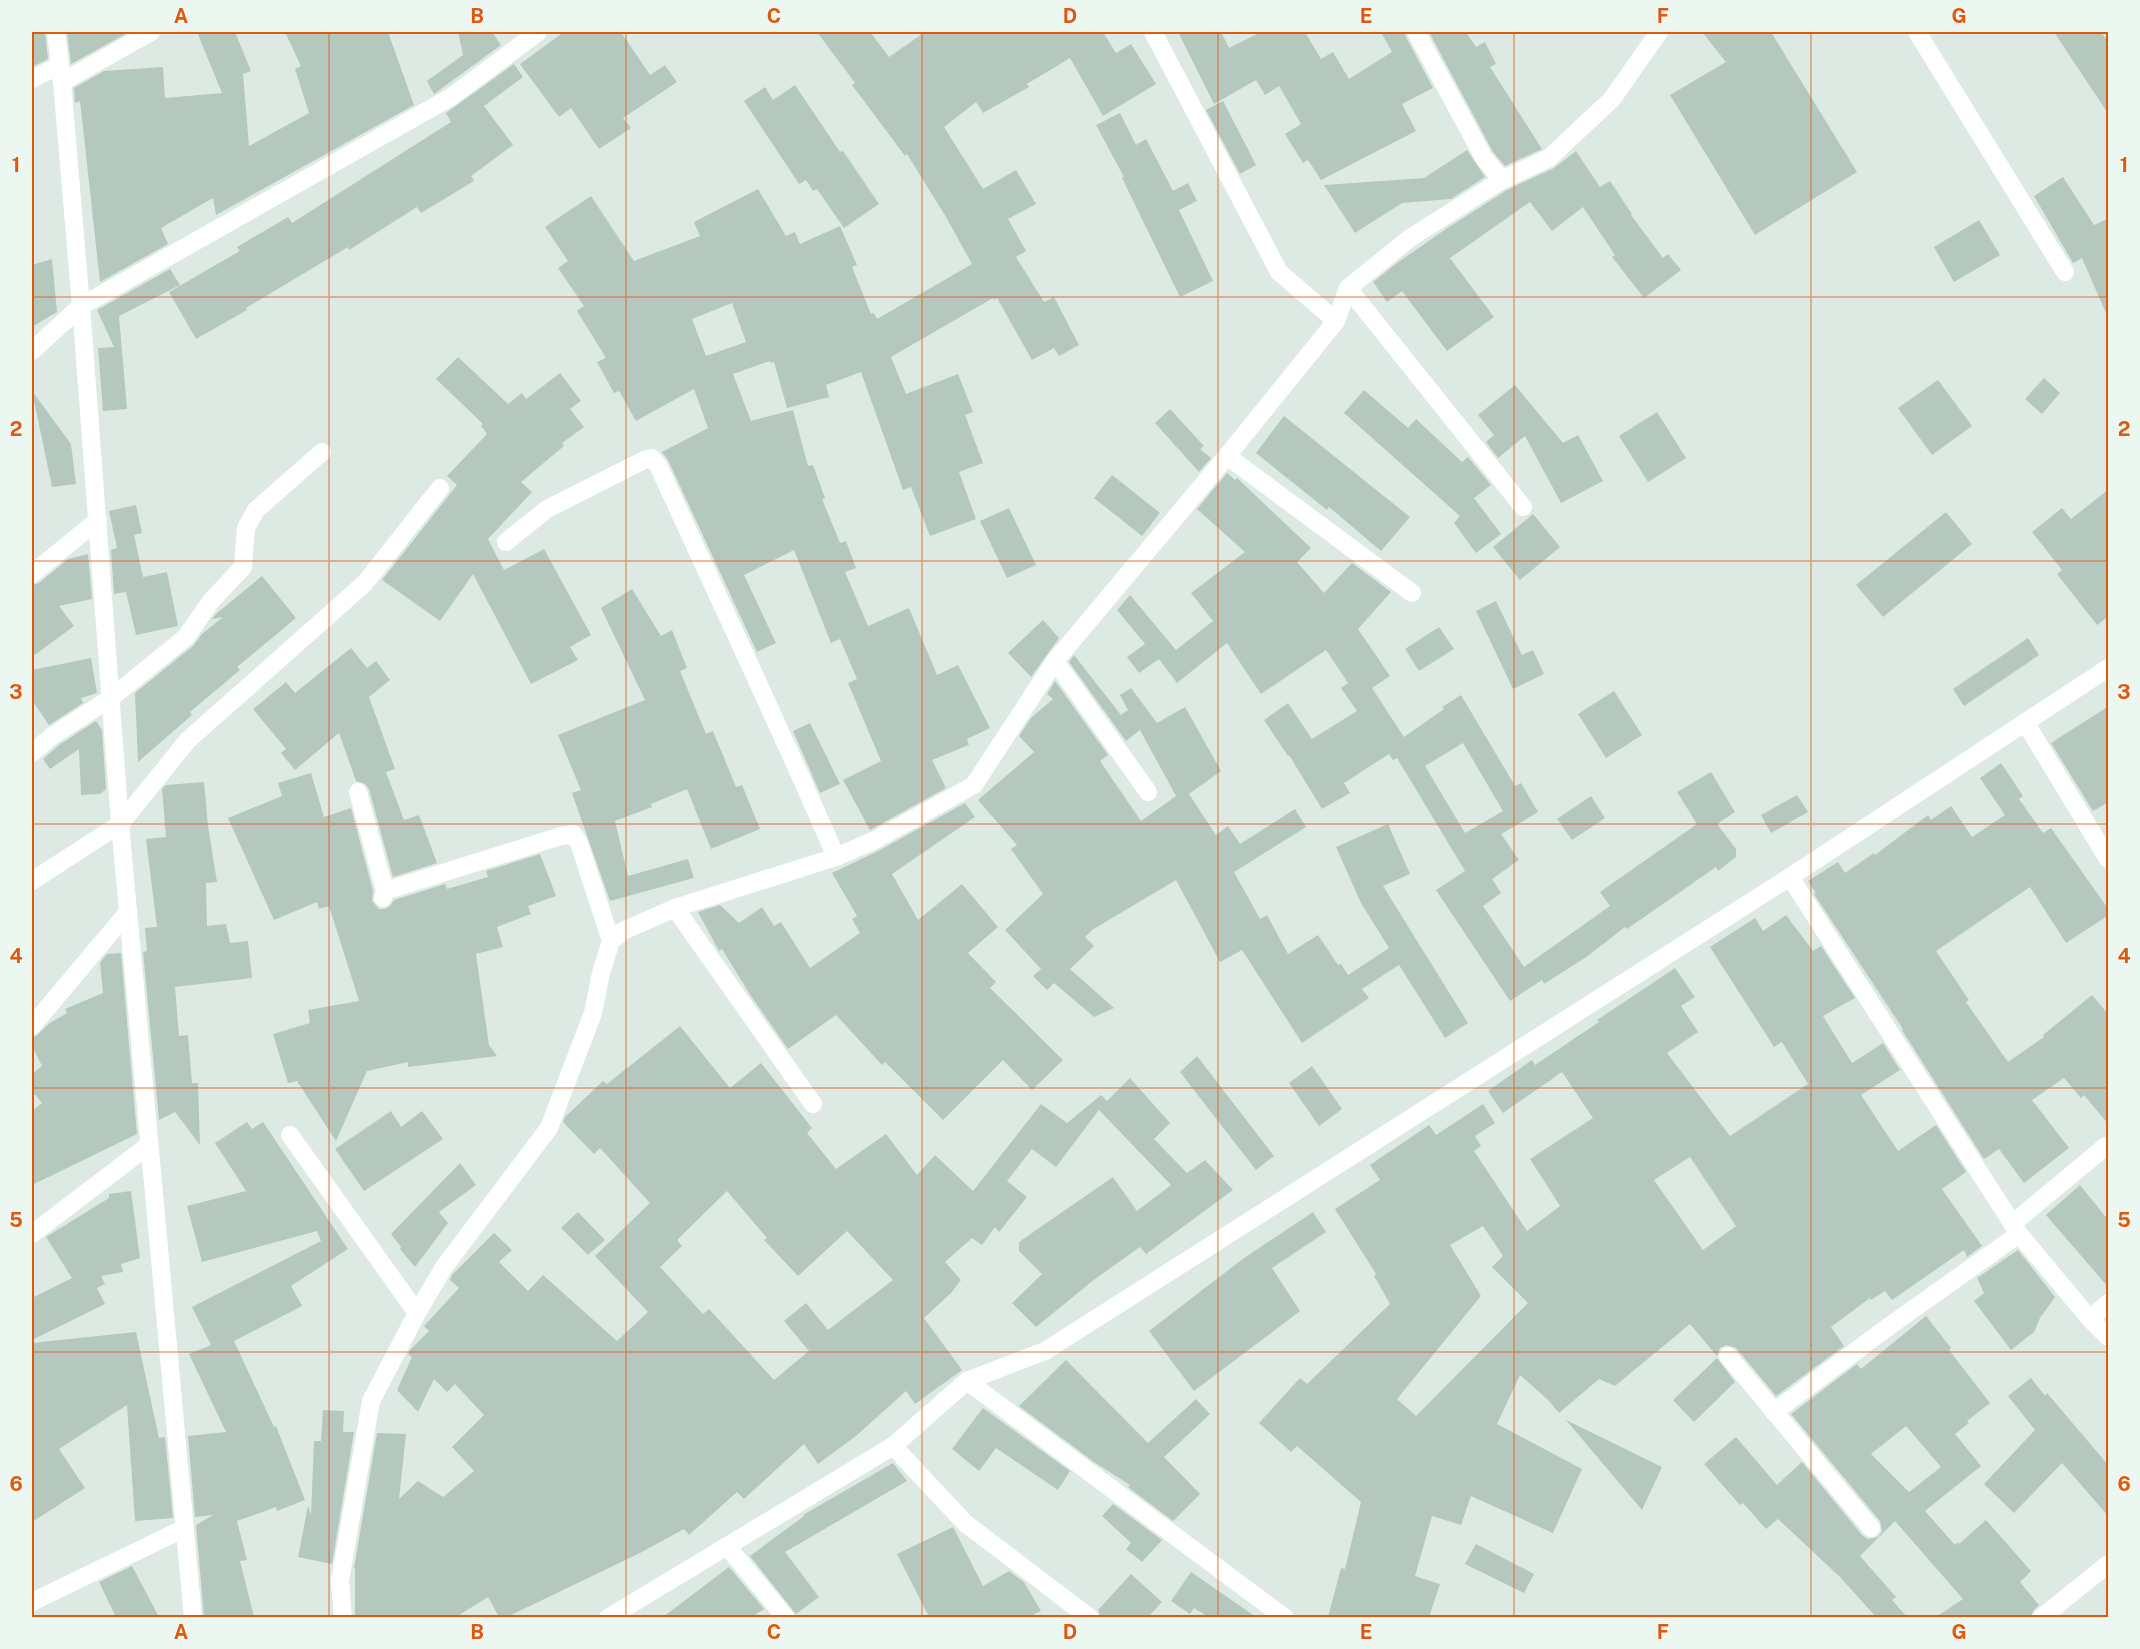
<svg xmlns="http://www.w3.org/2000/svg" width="2140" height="1649" font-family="'Public Sans',sans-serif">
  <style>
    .building { fill: #b5c8be; fill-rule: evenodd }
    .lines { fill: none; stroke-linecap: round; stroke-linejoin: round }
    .minor { stroke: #fff; stroke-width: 18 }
    .tertiary { stroke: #fff; stroke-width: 18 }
    .secondary { stroke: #fff; stroke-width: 18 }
    .grid { fill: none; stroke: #de580e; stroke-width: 1.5; stroke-opacity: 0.55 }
    .neatline { fill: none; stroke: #de580e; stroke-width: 2 }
    .grid-label { font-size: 20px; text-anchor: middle; font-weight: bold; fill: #de580e }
  </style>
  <rect width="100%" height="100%" fill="#ddeae3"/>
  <!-- building -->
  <g class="building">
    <polygon points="32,32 45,32 48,59 32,67"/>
    <polygon points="67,32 129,32 71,64"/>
    <polygon points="197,32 235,32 251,71 243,74 249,146 309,113 295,69 301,66 285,32 388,32 414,105 216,215 213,198 161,228 168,244 100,282 80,101 75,103 74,88 104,71 163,67 165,98 222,93"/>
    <polygon points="458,32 492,32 501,45 434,94 427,81 463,55"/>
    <polygon points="564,32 621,32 650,75 665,65 677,82 623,118 631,128 599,149 571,108 559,117 520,64"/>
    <path d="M817,32h53l19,25 36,-25h178l13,21 15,-9 25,40 -53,32 -33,-58 -43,26 2,3 -46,26 -7,-11 -32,25 39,62 33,-19 20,34 -28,15 18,32 -10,6 28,45 10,-5 25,48 -20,11 -5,-8 -22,12 -35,-62 -3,2 -1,-2 -102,59 15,37 52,-20 15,38 -8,3 18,48 -24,9 17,47 -46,17 -19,-49 -8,3 -42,-118 -35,13 3,12 -42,11 -13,-46 -3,1 -1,-2 -37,13 18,47 42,-11 15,56 5,-1 12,33 -3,1 18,44 6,-2 10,27 -11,4 23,54 41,-18 28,67 21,-10 32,63 -23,11 2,6 -37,15 14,28 -76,42 -27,-50 38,-19 -33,-78 9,-4 -17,-40 -9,4 -37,-93 -50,25 32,68 -19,9 -89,-192 -6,-8 46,-24 -14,-39 -58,32 -17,-30 -5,2 -17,-31 9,-4 -29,-47 7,-5 -26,-38 10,-7 -23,-34 46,-31 43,65 66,-25 -6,-14 64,-33 28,47 9,-4 5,12 40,-18 17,39 -5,2 19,47 3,-1 3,6 95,-55 -26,-47 -39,-63 -2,2 -53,-71 3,-2zM732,303l14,39 -40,14 -14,-37z"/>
    <polygon points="1178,32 1221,32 1229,48 1261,32 1305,32 1321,59 1333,52 1349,79 1392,52 1381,32 1405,32 1406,37 1433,88 1402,104 1416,131 1321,180 1308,160 1303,163 1285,134 1301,124 1279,86 1265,95 1256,80 1214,104"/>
    <polygon points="1429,32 1466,32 1476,47 1485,42 1496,64 1490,67 1542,149 1505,166 1493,152"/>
    <polygon points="1702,32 1771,32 1857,172 1755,235 1670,95 1726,62"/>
    <polygon points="2054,32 2101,32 2109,43 2109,115"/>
    <polygon points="514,64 523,77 484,106 513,145 471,176 474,181 421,213 417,207 349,250 348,247 246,308 247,310 196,339 169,292 240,251 237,247 288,217 292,223 451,122 446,113"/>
    <polygon points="795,85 840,152 843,151 879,204 844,228 817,189 813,191 806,180 799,184 744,101 765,87 773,100"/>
    <polygon points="1223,101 1256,165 1240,174 1206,110"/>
    <polygon points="1120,113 1136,145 1146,139 1173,191 1188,183 1197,201 1179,210 1213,281 1180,297 1122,178 1124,177 1096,125"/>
    <polygon points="1467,150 1485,177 1451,199 1402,203 1355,233 1324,185 1424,178"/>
    <polygon points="1576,151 1600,187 1610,181 1632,214 1631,215 1663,258 1668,254 1681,270 1644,298 1612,257 1615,255 1583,207 1552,231 1530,202 1450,258 1494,317 1447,351 1402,291 1387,302 1373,282 1397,263 1446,229 1507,190 1554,168"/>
    <polygon points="2063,177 2094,225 2109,218 2109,320 2082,258 2073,263 2034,196"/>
    <polygon points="1979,220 2000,255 1954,282 1934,247"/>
    <polygon points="52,259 57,312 32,327 32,265"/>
    <polygon points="170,269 180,285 119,316 127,409 103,411 98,348 114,347 97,310"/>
    <polygon points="458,357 508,404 522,393 526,399 560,373 581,401 570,409 584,427 562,443 564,446 521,482 532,492 488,539 504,570 544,549 591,635 570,647 578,660 531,684 473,574 440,621 382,580 457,485 447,476 487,434 481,426 483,424 436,379"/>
    <polygon points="2044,378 2060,393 2042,414 2025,399"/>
    <polygon points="1938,380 1972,426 1932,455 1898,408"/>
    <polygon points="1515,385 1563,443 1578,435 1603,481 1561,503 1525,436 1498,458 1486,442 1494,435 1478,415"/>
    <polygon points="1364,390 1408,428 1416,419 1462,462 1468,457 1491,485 1474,498 1501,534 1476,553 1454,523 1460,516 1344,413"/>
    <polygon points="32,391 71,444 76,484 52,487"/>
    <polygon points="1170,409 1204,446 1200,449 1211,458 1199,472 1155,423"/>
    <polygon points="1657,412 1686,458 1648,482 1619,436"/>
    <polygon points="1284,416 1410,517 1381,551 1329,507 1327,510 1256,453"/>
    <path d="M1227,473l8,7 2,-2 74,70 -14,14 27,31 28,-30 39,29 -33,37 32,47 -18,12 32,49 40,-28 -2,-2 19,-12 54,91 6,-3 17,29 -37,22 18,26 -27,19 9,14 -18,13 41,61 86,-61 -10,-14 97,-68 -20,-32 34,-20 24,40 -18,12 19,25v8l-18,14 -2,-4 -89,62 -2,-2 -40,31 -41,26 -2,-4 -32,21 -74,-111 29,-19 -68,-113 -4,2 -4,-6 -45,29 6,10 -28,16 -33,-54 -1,1 -24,-36 24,-17 24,36 45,-28 -16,-23 7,-5 -22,-33 -65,44 -34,-51 -50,40 -18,-24 -20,14 -12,-16 18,-13 -28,-34 13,-15 46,55 37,-29 -22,-28 54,-41 -48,-43zM1463,743l40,68 -38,22 -40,-67z"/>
    <polygon points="1112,475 1160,513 1142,536 1094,498"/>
    <polygon points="2109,489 2109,616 2097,625 2057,574 2062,570 2032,532 2062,508 2071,519"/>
    <polygon points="136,505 142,533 134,535 143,577 167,572 178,626 136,635 126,592 114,594 111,550 117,548 109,511"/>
    <polygon points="1009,508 1036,565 1007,578 980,521"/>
    <polygon points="1946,512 1972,544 1883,617 1856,585"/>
    <polygon points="1533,514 1560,547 1520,580 1493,547"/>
    <polygon points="88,554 92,599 59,606 74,626 32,657 32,585 39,583 68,559"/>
    <polygon points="262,576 296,618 237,667 240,670 190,712 192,715 138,762 135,693 193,646 202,634 223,617 212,619 216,614"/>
    <polygon points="632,589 661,636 672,630 687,668 680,671 706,734 713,731 736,787 742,785 760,829 711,849 687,789 651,804 652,807 615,821 628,876 688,859 694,878 610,901 572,793 581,790 558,735 645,700 601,608"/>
    <polygon points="1496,601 1522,655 1533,650 1544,674 1513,689 1476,611"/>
    <polygon points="1043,620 1059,638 1031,677 1008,653"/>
    <polygon points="1439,627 1454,649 1419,671 1405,649"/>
    <polygon points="2028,638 2039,655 1964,706 1953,689"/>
    <polygon points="351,648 367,668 376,661 390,680 369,697 395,769 386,772 404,820 419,815 437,863 393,877 369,789 365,784 356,781 339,733 295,770 281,753 286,749 253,709 286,682 295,693"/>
    <polygon points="1074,655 1121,715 1128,710 1120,695 1131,688 1157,723 1185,707 1221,771 1189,794 1216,835 1228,826 1240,844 1295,809 1306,827 1234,872 1260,919 1267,915 1288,954 1318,935 1338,965 1341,964 1348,975 1389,948 1361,903 1336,847 1388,824 1410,874 1383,886 1468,1023 1445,1038 1399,965 1362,989 1369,998 1302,1043 1242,950 1220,962 1176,880 1092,930 1085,937 1094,946 1070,969 1114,1008 1094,1017 1054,983 1047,990 1033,976 1041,969 1005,930 1043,894 1011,849 1017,845 978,800 1034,752 1019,736 1031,718 1053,699 1047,694 1055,681 1108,755 1100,761 1141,821 1176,796 1140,730 1126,741 1069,662"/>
    <polygon points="91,658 97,693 81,698 83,703 49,725 32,700 32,670"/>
    <polygon points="1614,691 1642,735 1606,758 1578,714"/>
    <polygon points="2109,706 2109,802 2093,811 2051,743"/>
    <polygon points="96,721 102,730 106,789 100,794 81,795 79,749 50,769 43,759 59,745"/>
    <polygon points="810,723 840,784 820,793 793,731"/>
    <polygon points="2001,763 2023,796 2019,799 2043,833 2051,828 2109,910 2109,915 2066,943 2030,887 1936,951 1969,1000 1966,1002 2008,1062 2044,1037 2043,1035 2092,995 2109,1015 2109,1125 2084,1095 2081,1098 2064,1078 2032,1100 2069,1148 2024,1183 1999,1149 1984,1159 1902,1030 1903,1029 1814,894 1816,893 1808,881 1838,862 1845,873 1874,853 1875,855 1928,815 1931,820 1951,806 1972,837 2005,815 1980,778"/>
    <polygon points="311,773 324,817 351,808 373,891 372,901 379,909 385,909 390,906 394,900 445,884 447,889 488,877 486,871 540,854 556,896 528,906 531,914 497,927 503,947 476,954 489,1045 497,1056 408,1067 408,1062 367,1071 336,1141 297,1081 288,1083 273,1034 310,1023 308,1010 359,1001 329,906 319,909 317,902 274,920 228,818 282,796 278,783"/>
    <polygon points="204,782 208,826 217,882 206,883 207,926 226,924 230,943 248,941 252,978 175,987 179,1036 188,1035 192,1083 198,1083 200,1145 175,1112 159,1120 143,952 147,951 145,928 157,927 146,839 166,837 162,789 166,785"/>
    <polygon points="1797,795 1808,812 1771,833 1761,815"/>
    <polygon points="1591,796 1605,818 1572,840 1557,819"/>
    <polygon points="965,803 975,817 892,874 918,920 962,884 998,927 968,953 996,982 990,988 1063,1060 1032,1090 1003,1060 943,1120 885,1062 882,1065 836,1015 788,1049 751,996 722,949 719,951 698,912 720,905 739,923 762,907 774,926 781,922 810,968 860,933 852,919 857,916 832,873 880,850"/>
    <path d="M1786,915l27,36 8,-5 34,52 -32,18 29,47 31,-20 17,27 -39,25 37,56 38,-26 30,47 -24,17 40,57 -15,11 -3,-7 -72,50 -7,-9 -14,9 -1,-2 -39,29 13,19 -68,50 -40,-48 -10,-3 -6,3 -3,8 -27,-32 -75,62 -16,-7 -40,34 -11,-13 -28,-25 -23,49 85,45 -29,64 -82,-37 -10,29 -29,-9 -17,60 25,8 -11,33h-101l13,-49 4,1 16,-67 -64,-56 -6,6 -32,-29 41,-45 7,6 83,-80 -16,-28 2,-2 -41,-65 45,-29 -10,-15 59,-40 7,10 47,-31 12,19 -20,13 6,10 -7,5 53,80 33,-25 -30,-47 63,-41 -31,-46 -59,41 -15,-22 44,-31 3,5 64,-43 -2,-2 78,-52 20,29 -14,9 17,26 -31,21 63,83 78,-52 -26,-42 -8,5 -64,-100 45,-29 8,13zM1690,1157l46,69 -33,24 -49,-70zM1483,1226l20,30 -11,11 36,36 -112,113 -19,-17 84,-103 -31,-51z"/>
    <polygon points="121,953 137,1134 32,1185 32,1111 42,1103 32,1091 32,1074 42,1066 32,1046 32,1037 36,1036 50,1023 67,1013 65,1009 103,993 100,963 107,954"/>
    <path d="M680,1026l50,62 31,-25 51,65 -5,5 29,36 50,-35 31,41 18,-20 38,36 68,-87 26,19 34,-28 6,6 23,-23 40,45 -16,16 33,34 18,-13 28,30 -87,64 -6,-7 -45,32 -59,48 -24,-24 30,-29 -23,-23v-9l94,-65 24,34 34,-26 -72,-75 -43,57 -24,-18 -25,32 20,16 -28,35 -4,-5 -13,18 -10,-7 -27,24 16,18 -10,13 -27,25 38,52 -47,34 -9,-13 -50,45 -38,28 -14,-20 -60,55 -7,-7 -48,43 -5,-6 -44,24 -133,64h-8l-11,-20 -32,20h-101v-49h-1l23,-135 29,1 -7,65 19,-18 25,16 31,-26 -22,-24 32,-32 -29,-31 -8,8 -13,-13 -16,33 -21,-22 15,-33 -4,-3 3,-5 18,-18 -5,-5 35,-38 -9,-8 2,-5 42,-42 18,17 -13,12 29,29 15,-16 74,66 31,-29 -53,-56 55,-53 -50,-55 -6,6 -31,-32 2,-5 38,-36 4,3zM727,1191l40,47 -3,2 34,36 49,-45 46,49 -65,50 -22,-27 -22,18 25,30 -35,29 -65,-71 -6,5 -43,-47 22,-21 -5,-6z"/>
    <polygon points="1197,1056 1274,1156 1256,1170 1180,1072"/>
    <polygon points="1312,1066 1342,1109 1319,1126 1289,1083"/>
    <polygon points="391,1111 401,1127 422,1111 443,1139 364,1191 335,1149"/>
    <polygon points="247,1122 252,1129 263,1122 348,1249 291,1286 302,1306 234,1341 274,1427 276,1426 305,1500 277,1511 276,1507 237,1521 247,1560 240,1561 254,1617 204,1617 196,1525 213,1515 195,1517 188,1436 226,1432 189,1354 211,1345 192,1307 321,1241 317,1231 202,1262 187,1206 246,1191 215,1143"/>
    <polygon points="460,1163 476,1185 439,1212 448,1223 415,1267 400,1249 401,1247 391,1234"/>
    <polygon points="2080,1185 2109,1221 2109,1288 2046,1215"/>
    <polygon points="131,1191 140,1258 121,1264 123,1272 101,1276 105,1284 97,1288 105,1304 32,1340 32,1298 72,1278 46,1237 109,1198 109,1194"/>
    <polygon points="578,1212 605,1240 588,1255 561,1228"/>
    <polygon points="1313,1212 1326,1232 1272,1268 1300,1311 1194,1391 1149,1331 1244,1258"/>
    <polygon points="2018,1250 2055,1297 2040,1318 2034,1332 2011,1350 1974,1301 1984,1293 1977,1278"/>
    <path d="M1926,1316l25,32 -2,2 41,53 -23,18 2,2 -14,11 26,32 -56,45 30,34 3,-3 1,2 27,-24 45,51 -11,11 19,23 -5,5 -4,7h-94l27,-18 -68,-78 -35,35 36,41 -4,3 15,17h-31l-36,-40 -62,-58 -12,10 -23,-26 -3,2 -36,-41 32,-27 41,48 25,-23 60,73 6,4 10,-2 4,-6 -2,-10 -89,-107 66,-50 4,5zM1906,1426l35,41 -32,25 -38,-38z"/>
    <polygon points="136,1332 159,1438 165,1437 173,1518 135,1521 127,1405 59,1449 85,1488 32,1522 32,1343"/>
    <polygon points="1717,1358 1735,1382 1694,1422 1673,1400"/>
    <polygon points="1066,1360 1148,1443 1196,1399 1210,1414 1164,1457 1200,1494 1173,1521 1128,1487 1130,1485 1094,1462 1019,1406"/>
    <polygon points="2031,1378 2045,1396 2047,1393 2109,1466 2109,1517 2062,1463 2014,1513 1984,1484 2035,1430 2008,1396"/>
    <polygon points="983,1408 1070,1471 1058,1490 996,1448 979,1471 952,1449"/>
    <polygon points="323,1410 344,1411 343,1432 354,1432 332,1564 298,1557 308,1506 311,1515 314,1441 321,1441"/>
    <polygon points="1566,1420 1662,1467 1642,1510"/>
    <polygon points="893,1463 907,1481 785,1552 819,1597 796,1614 750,1556 804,1516 803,1515"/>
    <polygon points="1113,1504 1162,1540 1142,1562 1126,1549 1131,1543 1102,1516"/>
    <polygon points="953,1527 983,1586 1009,1571 1024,1582 1041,1611 1029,1617 929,1617 897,1554"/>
    <polygon points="1476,1544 1534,1574 1524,1593 1465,1564"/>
    <polygon points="132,1566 159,1617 116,1617 99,1582"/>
    <polygon points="729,1567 764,1609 752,1617 663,1617"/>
    <polygon points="1191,1572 1256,1617 1208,1617 1194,1608 1190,1614 1171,1601"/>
    <polygon points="1131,1574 1162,1602 1148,1617 1101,1617 1098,1610"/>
  </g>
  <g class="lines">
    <!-- minor -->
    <g class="minor">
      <polyline points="1153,32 1279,272 1336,321"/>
      <polyline points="1416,32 1484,158 1502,180"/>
      <polyline points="1917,32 2065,272"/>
      <polyline points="32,79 59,66"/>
      <polyline points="62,82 151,32"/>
      <polyline points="1348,288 1523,507"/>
      <polyline points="32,351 81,306 451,97 538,32"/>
      <polyline points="1227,456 1412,593"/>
      <path d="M506,542l41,-33 97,-49 8,-2 6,7c59,130 121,260 178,392"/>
      <polyline points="32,574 98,520"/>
      <polyline points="1055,661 1148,792"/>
      <polyline points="2025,722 2108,859"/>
      <polyline points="32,753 52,736 111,698 186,637 211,601 243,567 246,528 256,510 322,452"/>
      <polyline points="358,792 385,891 383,898"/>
      <polyline points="1790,877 2019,1234 2090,1319 2108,1337"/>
      <polyline points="32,881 120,824 188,740 365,583 440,488"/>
      <polyline points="385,891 561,836 573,834 579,843 611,941"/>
      <polyline points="675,908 813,1104"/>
      <polyline points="32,1026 128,912"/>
      <polyline points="290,1135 417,1313"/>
      <polyline points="2012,1224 2106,1146"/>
      <polyline points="32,1234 149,1145"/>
      <polyline points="2090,1319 2108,1303"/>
      <polyline points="1728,1356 1871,1528"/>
      <polyline points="967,1381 1285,1618"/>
      <polyline points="1774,1412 1888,1327 2019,1234"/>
      <polyline points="893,1446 965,1523 1090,1618"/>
      <polyline points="727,1546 786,1618"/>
      <polyline points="32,1602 185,1528"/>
      <polyline points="2041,1618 2108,1564"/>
    </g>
    <!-- tertiary -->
    <g class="tertiary">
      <polyline points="56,32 62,82 81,306 120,824 193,1618"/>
      <polyline points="343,1618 340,1581 371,1401 417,1313 444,1267 549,1128 593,1013 601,973 611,941 623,931 675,908 836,857 875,840 974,785 1055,661 1227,456 1336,321 1348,288 1410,238 1502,180 1549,158 1612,99 1659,32"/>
    </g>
    <!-- secondary -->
    <polyline class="secondary" points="608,1618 893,1446 967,1381 1045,1351 1790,877 2108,668"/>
  </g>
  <!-- grid -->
  <path class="grid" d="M329,32v1586M626,32v1586M922,32v1586M1218,32v1586M1514,32v1586M1811,32v1586M32,297h2076M32,561h2076M32,824h2076M32,1088h2076M32,1352h2076"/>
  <!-- border -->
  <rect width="2140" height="1649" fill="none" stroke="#edf7f1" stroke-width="66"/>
  <rect x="33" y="33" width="2074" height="1583" class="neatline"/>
  <g class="grid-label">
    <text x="181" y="23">A</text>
    <text x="477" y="23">B</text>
    <text x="774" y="23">C</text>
    <text x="1070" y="23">D</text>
    <text x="1366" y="23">E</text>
    <text x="1663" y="23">F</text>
    <text x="1959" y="23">G</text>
    <text x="16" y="172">1</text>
    <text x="2124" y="172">1</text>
    <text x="16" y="436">2</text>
    <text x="2124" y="436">2</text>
    <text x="16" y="699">3</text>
    <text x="2124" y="699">3</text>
    <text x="16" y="963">4</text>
    <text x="2124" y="963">4</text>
    <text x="16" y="1227">5</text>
    <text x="2124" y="1227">5</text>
    <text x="16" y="1491">6</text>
    <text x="2124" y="1491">6</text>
    <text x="181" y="1639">A</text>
    <text x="477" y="1639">B</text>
    <text x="774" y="1639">C</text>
    <text x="1070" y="1639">D</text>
    <text x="1366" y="1639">E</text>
    <text x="1663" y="1639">F</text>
    <text x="1959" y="1639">G</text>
  </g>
</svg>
